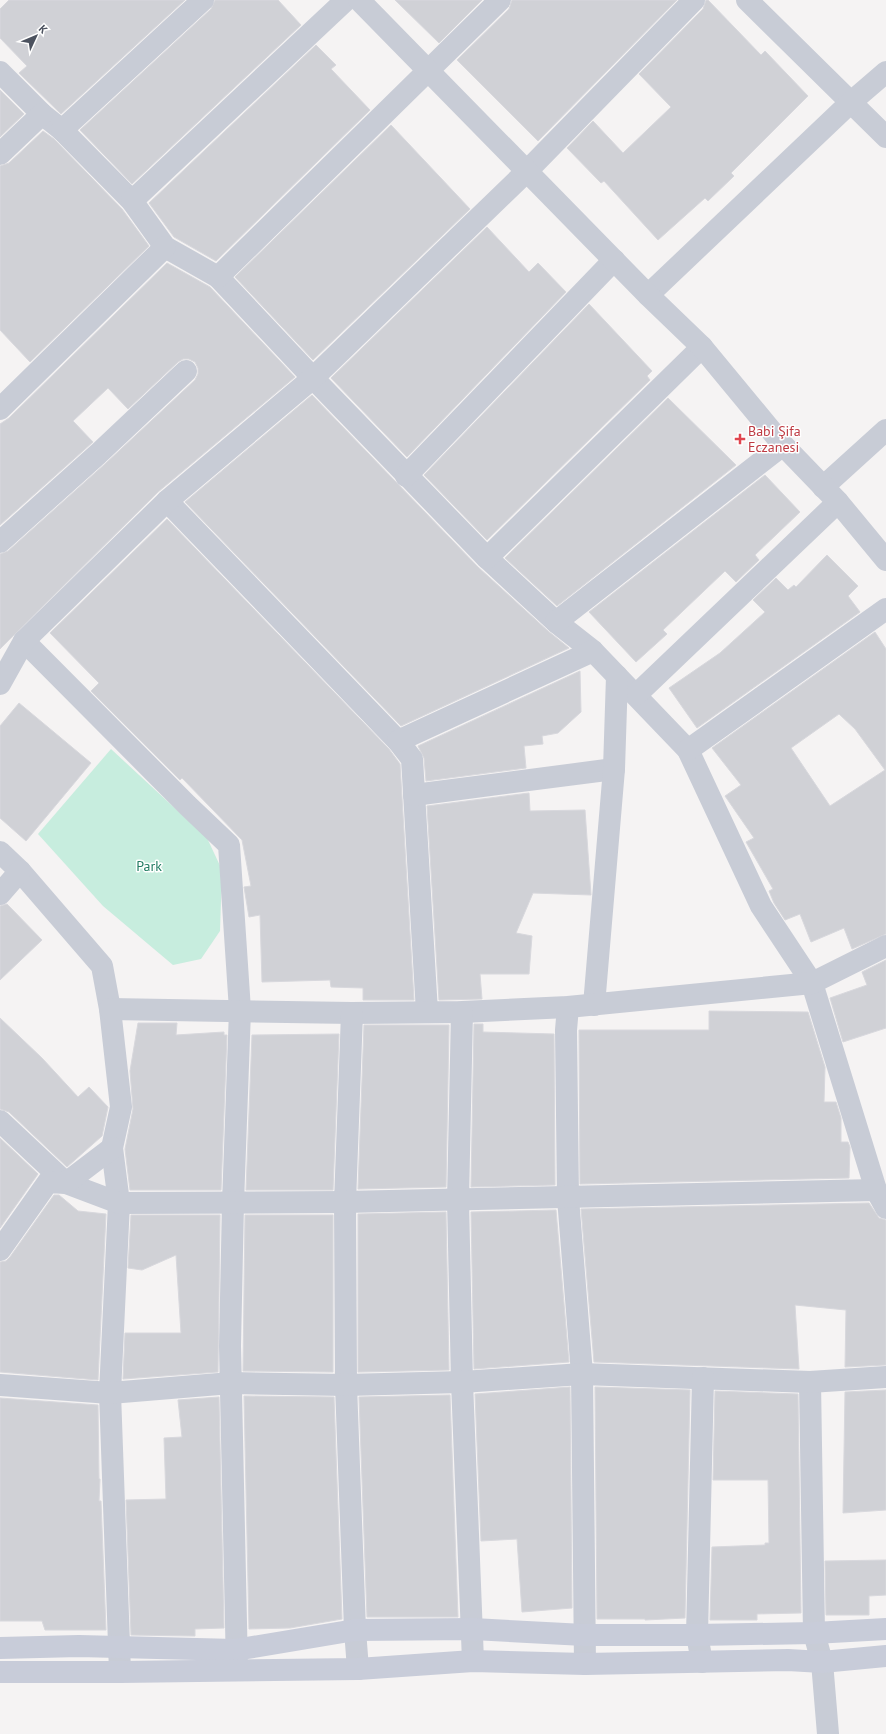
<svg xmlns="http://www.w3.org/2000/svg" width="886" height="1734" font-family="'PT Sans',sans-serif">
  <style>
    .green { fill: #c7edde }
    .building { fill: #d0d1d6; stroke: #d8d8dd; fill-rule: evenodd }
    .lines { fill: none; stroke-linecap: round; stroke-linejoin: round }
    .minor { stroke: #c8ccd6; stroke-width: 22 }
    .tertiary { stroke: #c8ccd6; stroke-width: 22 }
    .secondary { stroke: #c8ccd9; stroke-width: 22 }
    .health-dot { fill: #e0444e; stroke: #fff; stroke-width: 1.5 }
    .labels { text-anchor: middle; stroke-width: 3; stroke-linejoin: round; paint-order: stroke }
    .health-label { font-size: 14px; fill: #be3a42; stroke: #fff; text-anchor: start }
    .park-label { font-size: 14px; fill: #217b61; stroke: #fff }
  </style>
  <rect width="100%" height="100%" fill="#f5f3f3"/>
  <!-- green -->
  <polygon class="green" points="111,749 207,838 222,870 220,931 201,959 173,965 103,906 38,834"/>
  <!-- building -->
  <g class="building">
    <polygon points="9,0 185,0 61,114 19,73 27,66 0,38 0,9"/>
    <polygon points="215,0 278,0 301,25 132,184 80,130 211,9"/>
    <polygon points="395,0 482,0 439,43"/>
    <polygon points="512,0 677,0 538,141 457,60 509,9"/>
    <polygon points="706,0 708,0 761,55 765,51 808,96 731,173 734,176 708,201 705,198 658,240 604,181 601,183 567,148 593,121 623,153 671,107 639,74 703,9"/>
    <polygon points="316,45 336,65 331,69 370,110 216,261 174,237 149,203"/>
    <polygon points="0,90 24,114 0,137"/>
    <polygon points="391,125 470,209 313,360 235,277"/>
    <polygon points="43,131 54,139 122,209 149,246 30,362 0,330 0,166 9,163"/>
    <polygon points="487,227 529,272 538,263 566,292 407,457 331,378"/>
    <polygon points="167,263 210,287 295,377 158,492 0,649 0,554 8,551 106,463 195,380 198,374 198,368 195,362 189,359 183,359 178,362 128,409 108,388 73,421 93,442 0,525 0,424 9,418"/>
    <polygon points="589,304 652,371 647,376 650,380 487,540 424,475"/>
    <polygon points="312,395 478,567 548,631 569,648 401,726 185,502"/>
    <polygon points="668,398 736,465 557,606 505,558"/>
    <polygon points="765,475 800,512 755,555 759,560 736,582 725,571 663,630 667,634 636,662 589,612"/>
    <polygon points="167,519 389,749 400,764 414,1000 363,1000 363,988 331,987 330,980 262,982 260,915 249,917 244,887 251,886 242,840 182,778 180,780 91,691 99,683 50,633"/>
    <polygon points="827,555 858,586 848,596 860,612 697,728 669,688 720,653 765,612 753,600 776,578 788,590 794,585 796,587"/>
    <path d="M875,632l11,17v285l-34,15 -8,-21 -33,14 -11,-28 -15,6 -11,-17 -5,-12 4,-2 -27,-47 8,-4 -29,-42 16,-11 -29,-37zM839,714l16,15 30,41 -55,36 -39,-58z"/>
    <polygon points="580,671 581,712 558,733 542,736 543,744 524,746 526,768 426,781 424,758 418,746"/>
    <polygon points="19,703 91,763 26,841 0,818 0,726"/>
    <polygon points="529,793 530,811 585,810 591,895 533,893 516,933 532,936 529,974 480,974 482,999 439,1000 427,806"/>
    <polygon points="7,904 42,940 0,980 0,906"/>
    <polygon points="886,960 886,1028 843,1042 830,998 867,985 862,972"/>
    <polygon points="709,1011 808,1012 825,1067 824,1102 836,1102 841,1118 841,1142 848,1142 850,1147 849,1178 580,1184 579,1030 709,1030"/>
    <polygon points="0,1018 42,1058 78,1097 89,1087 108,1107 102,1136 67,1167 9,1112 0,1109"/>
    <polygon points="138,1023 177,1023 176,1035 224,1032 224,1035 227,1035 221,1190 130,1190 125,1149 133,1109 130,1071"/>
    <polygon points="474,1024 483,1024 483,1032 554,1034 555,1185 471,1187"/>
    <polygon points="364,1025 449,1025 446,1187 358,1189"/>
    <polygon points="339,1034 333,1190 246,1190 252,1035"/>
    <polygon points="0,1138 38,1174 0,1228"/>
    <polygon points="54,1195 59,1195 78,1211 106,1214 98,1380 0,1372 0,1262 6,1261 10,1257"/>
    <polygon points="869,1203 879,1218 886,1220 886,1365 845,1367 846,1310 795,1305 799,1369 594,1362 581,1209"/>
    <polygon points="556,1210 569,1362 474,1369 471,1212"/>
    <polygon points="446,1212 449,1370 358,1372 358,1214"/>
    <polygon points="131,1215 220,1215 218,1372 123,1379 125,1333 181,1333 176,1255 142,1270 128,1268"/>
    <polygon points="245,1215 333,1215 333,1372 243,1371"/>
    <polygon points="570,1387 572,1608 522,1612 517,1539 481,1541 475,1394"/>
    <polygon points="595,1387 690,1390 685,1618 645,1620 645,1619 597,1619"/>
    <polygon points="886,1390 886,1510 843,1513 845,1392"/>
    <polygon points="715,1391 798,1394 801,1613 757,1614 757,1620 710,1620 712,1547 765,1545 765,1543 769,1543 768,1480 713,1480"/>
    <polygon points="450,1395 458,1617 367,1617 359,1397"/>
    <polygon points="244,1396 334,1397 342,1619 290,1628 249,1629"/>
    <polygon points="219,1397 224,1628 195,1629 195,1636 131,1635 126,1500 166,1499 164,1438 182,1437 178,1400"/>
    <polygon points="0,1398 98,1405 99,1479 100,1479 99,1501 101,1501 106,1630 45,1630 42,1621 0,1621"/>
    <polygon points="886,1560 886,1595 869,1596 869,1615 826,1615 825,1561"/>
  </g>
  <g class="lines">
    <!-- minor -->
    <g class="minor">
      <polyline points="747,0 886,137"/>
      <polyline points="0,72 42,114 62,130 132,201 165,247 218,277 313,378 487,558 556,622 593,651 688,750 761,906 812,983 876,1190 886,1208"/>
      <polyline points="62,130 203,0"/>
      <polyline points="0,154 42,114"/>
      <polyline points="132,201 346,0"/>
      <polyline points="218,277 500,0"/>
      <polyline points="648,295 850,103 886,72"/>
      <polyline points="0,409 165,247"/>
      <polyline points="406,476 614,260"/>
      <polyline points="823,487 886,430"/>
      <polyline points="167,501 398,741 412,759 427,1012"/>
      <polyline points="0,542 98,454 186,371"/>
      <polyline points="487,558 702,347"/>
      <polyline points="556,622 783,445"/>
      <polyline points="24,641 187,805 229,845 240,1010 233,1203 230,1346 237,1669"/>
      <polyline points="0,684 24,641 167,501 313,378 527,171 694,0"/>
      <polyline points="636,695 838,502"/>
      <polyline points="398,741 593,651"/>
      <polyline points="688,750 886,609"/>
      <polyline points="414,795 614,769"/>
      <polyline points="0,852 20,871 102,966 110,1009 121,1107 112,1148 119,1203 110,1393 120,1672"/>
      <polyline points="0,894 20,871"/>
      <polyline points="594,1005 614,769 617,676"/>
      <polyline points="568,1007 566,1030 568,1198 582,1374 585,1664"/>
      <polyline points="110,1009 352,1013 462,1012 568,1007 812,983 886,946"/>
      <polyline points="462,1012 458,1200 462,1382 473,1661"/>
      <polyline points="352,1013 345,1202 346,1385 355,1630 358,1669"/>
      <polyline points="0,1121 66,1183 119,1203 345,1202 876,1190"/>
      <polyline points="0,1250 48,1182 66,1183 112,1148"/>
      <polyline points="810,1382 814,1633 822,1662 828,1734"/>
      <polyline points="0,1385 110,1393 231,1383 346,1385 462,1382 582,1374 810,1382 886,1377"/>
      <polyline points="702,1662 697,1635 703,1378"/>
    </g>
    <!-- tertiary -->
    <polyline class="tertiary" points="359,0 648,295 702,347 783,445 838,502 886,560"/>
    <!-- secondary -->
    <g class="secondary">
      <polyline points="0,1648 79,1646 235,1650 355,1630 473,1629 584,1635 697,1635 814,1633 886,1629"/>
      <polyline points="0,1672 120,1672 358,1669 473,1661 585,1664 788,1660 822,1662 886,1656"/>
    </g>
  </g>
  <!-- markers -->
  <path class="health-dot" d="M738 433h4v4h4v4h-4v4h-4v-4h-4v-4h4z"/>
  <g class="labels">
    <!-- health labels -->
    <g class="health-label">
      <text x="748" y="436">Babi Şifa<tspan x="748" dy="16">Eczanesi</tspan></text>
    </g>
    <!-- park labels -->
    <g class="park-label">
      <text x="149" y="871">Park</text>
    </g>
  </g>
  <!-- north arrow -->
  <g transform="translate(36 36) rotate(46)" stroke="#ffffff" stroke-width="3" paint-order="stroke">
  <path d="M0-3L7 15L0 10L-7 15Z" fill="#4c525f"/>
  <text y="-6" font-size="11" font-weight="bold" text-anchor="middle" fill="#4c525f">K</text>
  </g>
</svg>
